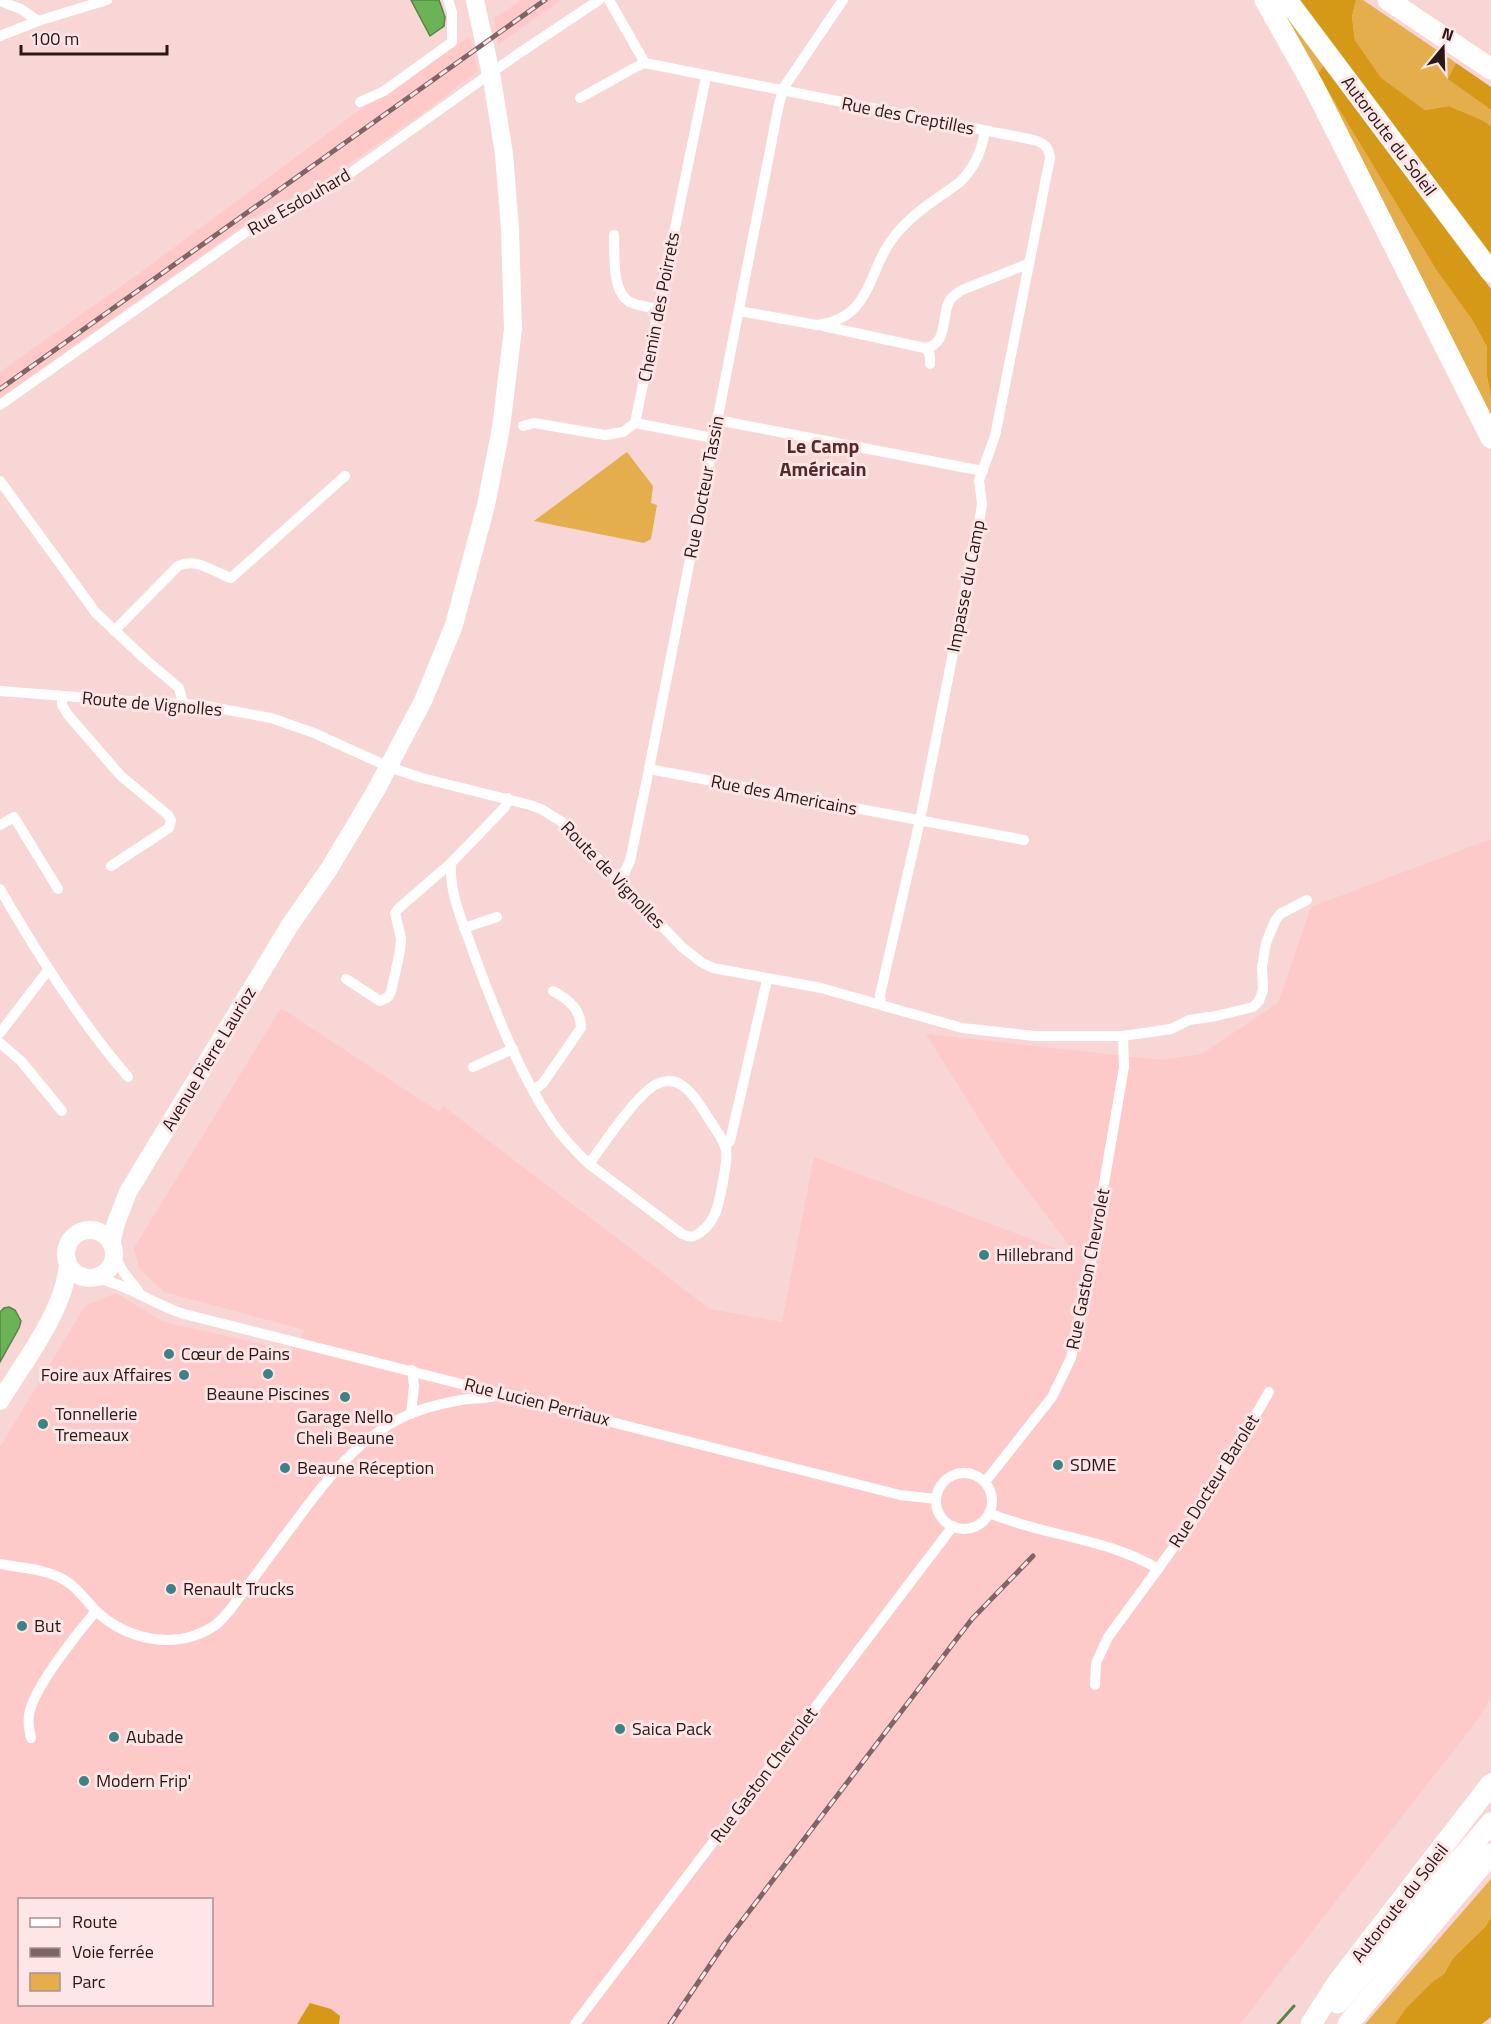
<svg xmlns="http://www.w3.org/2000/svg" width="1491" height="2024" font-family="'Titillium Web',sans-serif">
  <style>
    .built { fill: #fdc9c9; fill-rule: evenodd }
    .green { fill: #e4ae4c }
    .forest { fill: #d59917 }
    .water { fill: #6cb358; stroke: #588444; stroke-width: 1.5 }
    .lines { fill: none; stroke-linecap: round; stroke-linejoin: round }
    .stream { stroke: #588444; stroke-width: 3 }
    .minor { stroke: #fff; stroke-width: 10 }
    .primary { stroke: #fff; stroke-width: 18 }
    .motorway { stroke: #fff; stroke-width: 21 }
    .rail-casing { stroke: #7f6565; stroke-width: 5 }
    .rail { stroke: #fde6e5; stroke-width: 3; stroke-dasharray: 9; stroke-linecap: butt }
    .poi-dot { fill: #3b8387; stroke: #fde6e5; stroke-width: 2 }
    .labels { text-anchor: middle; stroke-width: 6; stroke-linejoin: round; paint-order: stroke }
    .street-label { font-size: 18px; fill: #2b1717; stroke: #fde6e5 }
    .poi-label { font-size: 18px; fill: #2b1717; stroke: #fde6e5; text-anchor: start }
    .neighbourhood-label { font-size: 20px; font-weight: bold; fill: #552a2b; stroke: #fde6e5 }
  </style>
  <rect width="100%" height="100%" fill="#f8d6d5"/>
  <!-- built -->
  <g class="built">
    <polygon points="521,0 561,0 498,45 494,19"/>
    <polygon points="470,36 478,71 430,108 320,184 264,211 0,398 0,372 137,275 354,114"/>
    <path d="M1491,839v859l-12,20 -239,306h-1240v-577l85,-141 31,-13 48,29 128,29 13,-21 -141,-38 -25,-24 -5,-20 147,-240 158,104 4,-6 267,203 72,13 32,-165 264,100 -70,-92 -82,-131 236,26 40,-6 76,-51 33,-96zM20,1900h192v104h-192z"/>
  </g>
  <!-- green -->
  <g class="green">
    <polygon points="1356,0 1363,0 1456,63 1449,79 1491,110 1491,126 1482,120 1449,106 1425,110 1380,78 1355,40 1352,17"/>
    <polygon points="1276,6 1283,6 1325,64 1319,74 1471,318 1487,347 1487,376 1491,398 1491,423"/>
    <polygon points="627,452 653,486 651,503 657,505 651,539 644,543 534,521"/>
    <polygon points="1491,1879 1491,1917 1485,1927 1453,1958 1444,1974 1432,1982 1406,2008 1395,2024 1365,2024"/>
  </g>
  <!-- forest -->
  <g class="forest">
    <polygon points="1299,0 1356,0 1352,17 1355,40 1381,78 1425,110 1449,106 1482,120 1491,126 1491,256"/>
    <polygon points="1456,63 1491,87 1491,110 1448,79"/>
    <polygon points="1325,64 1491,289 1491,398 1487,376 1487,347 1471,318 1436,269 1318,74"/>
    <polygon points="1491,1917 1491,2017 1482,2024 1395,2024 1406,2008 1432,1982 1444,1974 1453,1958 1485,1927"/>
    <polygon points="310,2003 331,2009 340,2016 339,2024 297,2024"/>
  </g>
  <!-- water -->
  <g class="water">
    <polygon points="411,0 439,0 445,17 444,26 430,36"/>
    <polygon points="9,1307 15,1310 21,1321 19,1328 0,1362 0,1312 4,1308"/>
  </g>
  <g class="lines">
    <!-- stream -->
    <polyline class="stream" points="1278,2024 1294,2006"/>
    <!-- minor -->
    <g class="minor">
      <path d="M609,0l36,63 389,77c10,3 15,7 16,18l-55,278 -16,44 3,24 -2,13 -60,303 -40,175 1,10"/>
      <polyline points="0,1 21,9 38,21"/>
      <polyline points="0,36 38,21 107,0"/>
      <polyline points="580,98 634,68 645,63"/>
      <polyline points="360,102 384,91 452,42 452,12 448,0"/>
      <path d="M614,235c1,19 -3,57 16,67 8,4 19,5 28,7"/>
      <path d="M739,311l78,14c58,-7 49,-58 81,-93 16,-20 41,-34 62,-50 15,-15 21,-30 25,-51"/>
      <path d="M823,326l102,22c22,-3 17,-28 23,-44 3,-7 8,-10 14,-14l66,-26"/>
      <path d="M925,348c6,4 5,9 5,16"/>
      <polyline points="0,405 246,232 352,172 518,54 599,0"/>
      <polyline points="717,420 983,471"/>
      <polyline points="635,423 713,438"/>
      <polyline points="523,426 534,423 605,435 623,432 635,423 706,77"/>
      <polyline points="0,481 96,613 146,660 179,688 183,703"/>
      <path d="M114,631l64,-65c19,-9 35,6 53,12l114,-102"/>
      <polyline points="0,691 129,701 201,705 271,718 314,733 389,767 422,778 530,805 541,809 562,822 682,947 701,962 713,968 821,988 962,1028 1035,1036 1123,1036 1124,1067 1088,1277 1071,1358 1052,1397 985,1482"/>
      <polyline points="62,697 62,705 68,715 121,776 168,815 171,820 169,828 111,866"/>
      <polyline points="649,769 1024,840"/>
      <polyline points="0,825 14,817 58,889"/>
      <path d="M451,863c-2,27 10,56 19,80 21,58 48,129 82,179 11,16 23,29 37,42l93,70c9,4 13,3 20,-3 16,-13 17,-31 21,-49 1,-11 5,-22 3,-32 -2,-10 -10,-20 -15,-28 -12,-18 -28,-51 -54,-38 -20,9 -53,60 -68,80"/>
      <polyline points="620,882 630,861 649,769 779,104 784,87 843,0"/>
      <path d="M0,889c38,66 79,131 128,188"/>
      <polyline points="464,928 497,917"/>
      <polyline points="346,979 380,1001 388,997 391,992 400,951 401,938 395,913 399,908 451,863 505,807 508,798"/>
      <polyline points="0,1033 49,969"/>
      <polyline points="1123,1036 1171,1029 1189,1020 1216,1016 1253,1007 1259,1001 1263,990 1262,967 1266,943 1275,921 1280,914 1307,900"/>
      <polyline points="0,1043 21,1061 62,1111"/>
      <polyline points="473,1067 513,1049"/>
      <path d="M534,1090l9,-7 38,-55c0,-19 -13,-29 -28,-37"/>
      <polyline points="725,1146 730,1141 767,980"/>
      <polyline points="114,1255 124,1273 139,1292"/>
      <path d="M97,1278c31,7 56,26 87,36l716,181 36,4"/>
      <polyline points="411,1414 414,1386 412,1370"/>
      <circle cx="964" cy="1501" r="28"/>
      <path d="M989,1513c55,23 118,25 169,56l43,-60 68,-117"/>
      <path d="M0,1564c21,4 48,5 66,17 12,7 20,20 30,30 31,29 80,40 118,15 6,-4 11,-11 16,-16 21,-29 42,-57 63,-85 33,-45 66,-90 119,-112 16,-6 32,-10 49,-13 12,-2 24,-1 36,-4l2,-4"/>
      <polyline points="1095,1685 1096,1663 1108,1637 1158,1569"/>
      <path d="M31,1738c-2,-9 -4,-18 -1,-28 7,-26 48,-78 66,-99"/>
      <polyline points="575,2024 953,1526"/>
    </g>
    <!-- primary -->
    <g class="primary">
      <circle cx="90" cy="1254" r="24"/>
      <polyline points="111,1243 116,1223 128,1192 290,925 329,869 375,792 423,701 454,625 486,505 501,428 513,329 510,229 504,154 492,79 475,0"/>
      <path d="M0,1401c24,-39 65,-91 68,-137"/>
    </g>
    <!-- motorway -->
    <g class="motorway">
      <polyline points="1265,0 1314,87 1491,438"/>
      <polyline points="1287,0 1491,272"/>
      <polyline points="1388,0 1491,69"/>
      <polyline points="1338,2003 1491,1823"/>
      <polyline points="1311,2024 1338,1982 1491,1784"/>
      <polyline points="1348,2024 1491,1854"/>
    </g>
    <!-- rail casing -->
    <g class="rail-casing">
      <g id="rail">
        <polyline points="0,389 545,0"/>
        <polyline points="670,2024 725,1943 955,1641 972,1619 1033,1556"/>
      </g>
    </g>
    <!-- rail -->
    <use href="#rail" class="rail"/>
  </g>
  <!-- markers -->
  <g class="poi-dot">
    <circle cx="984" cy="1255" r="6"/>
    <circle cx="169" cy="1354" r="6"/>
    <circle cx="268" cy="1374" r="6"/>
    <circle cx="184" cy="1375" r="6"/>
    <circle cx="345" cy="1397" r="6"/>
    <circle cx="43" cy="1424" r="6"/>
    <circle cx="1058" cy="1465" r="6"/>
    <circle cx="285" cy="1468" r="6"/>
    <circle cx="171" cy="1589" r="6"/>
    <circle cx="22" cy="1626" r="6"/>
    <circle cx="620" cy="1729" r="6"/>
    <circle cx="114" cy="1737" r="6"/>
    <circle cx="84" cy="1781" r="6"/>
  </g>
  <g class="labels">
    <!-- street labels -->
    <g class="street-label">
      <text transform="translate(908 116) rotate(11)" y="6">Rue des Creptilles</text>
      <text transform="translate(1389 136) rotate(53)" y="6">Autoroute du Soleil</text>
      <text transform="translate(299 202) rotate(-30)" y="6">Rue Esdouhard</text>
      <text transform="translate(659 307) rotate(-79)" y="6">Chemin des Poirrets</text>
      <text transform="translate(704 487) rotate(-79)" y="6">Rue Docteur Tassin</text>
      <text transform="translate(966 586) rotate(-79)" y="6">Impasse du Camp</text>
      <text transform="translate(152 704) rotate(5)" y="6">Route de Vignolles</text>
      <text transform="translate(784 795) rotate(11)" y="6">Rue des Americains</text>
      <text transform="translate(613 875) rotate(46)" y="6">Route de Vignolles</text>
      <text transform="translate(209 1059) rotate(-59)" y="6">Avenue Pierre Laurioz</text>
      <text transform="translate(1088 1269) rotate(-79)" y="6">Rue Gaston Chevrolet</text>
      <text transform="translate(537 1402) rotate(14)" y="6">Rue Lucien Perriaux</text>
      <text transform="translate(1214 1481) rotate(-58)" y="6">Rue Docteur Barolet</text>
      <text transform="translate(764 1775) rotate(-53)" y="6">Rue Gaston Chevrolet</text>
      <text transform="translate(1400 1903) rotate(-52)" y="6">Autoroute du Soleil</text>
    </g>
    <!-- poi labels -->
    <g class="poi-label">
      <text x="996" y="1261">Hillebrand</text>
      <text x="181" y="1360">Cœur de Pains</text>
      <text x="172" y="1381" text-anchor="end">Foire aux Affaires</text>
      <text x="268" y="1400" text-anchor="middle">Beaune Piscines</text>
      <text x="55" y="1420">Tonnellerie<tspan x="55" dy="21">Tremeaux</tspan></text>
      <text x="345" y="1423" text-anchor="middle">Garage Nello<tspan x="345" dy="21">Cheli Beaune</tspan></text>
      <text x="1070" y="1471">SDME</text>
      <text x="297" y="1474">Beaune Réception</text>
      <text x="183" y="1595">Renault Trucks</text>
      <text x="34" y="1632">But</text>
      <text x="632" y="1735">Saica Pack</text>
      <text x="126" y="1743">Aubade</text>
      <text x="96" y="1787">Modern Frip'</text>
    </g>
    <!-- neighbourhood labels -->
    <g class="neighbourhood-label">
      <text x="823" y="453">Le Camp<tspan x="823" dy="23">Américain</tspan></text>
    </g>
  </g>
  <!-- legend -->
  <rect x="18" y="1898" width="195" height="108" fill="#fde6e5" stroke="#a99393" stroke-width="1.5"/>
  <rect x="30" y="1918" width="30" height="9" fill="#ffffff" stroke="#a99393" stroke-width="1.5"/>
  <text x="72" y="1928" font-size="18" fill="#2b1717">Route</text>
  <rect x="30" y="1948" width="30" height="9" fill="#7f6565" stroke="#a99393" stroke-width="1.5"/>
  <text x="72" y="1958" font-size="18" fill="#2b1717">Voie ferrée</text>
  <rect x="30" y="1973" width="30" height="18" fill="#e4ae4c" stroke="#a99393" stroke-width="1.5"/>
  <text x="72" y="1988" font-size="18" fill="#2b1717">Parc</text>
  <!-- north arrow -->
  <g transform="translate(1443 48) rotate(19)" stroke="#fde6e5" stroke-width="4.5" paint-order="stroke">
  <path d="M0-4.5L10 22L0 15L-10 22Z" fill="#2b1717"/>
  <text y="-9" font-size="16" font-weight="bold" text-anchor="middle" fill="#2b1717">N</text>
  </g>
  <!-- scale -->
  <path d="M21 45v9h146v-9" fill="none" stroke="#2b1717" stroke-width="3"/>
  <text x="30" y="45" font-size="18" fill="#2b1717" stroke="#fde6e5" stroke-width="4.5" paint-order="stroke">100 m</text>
</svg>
